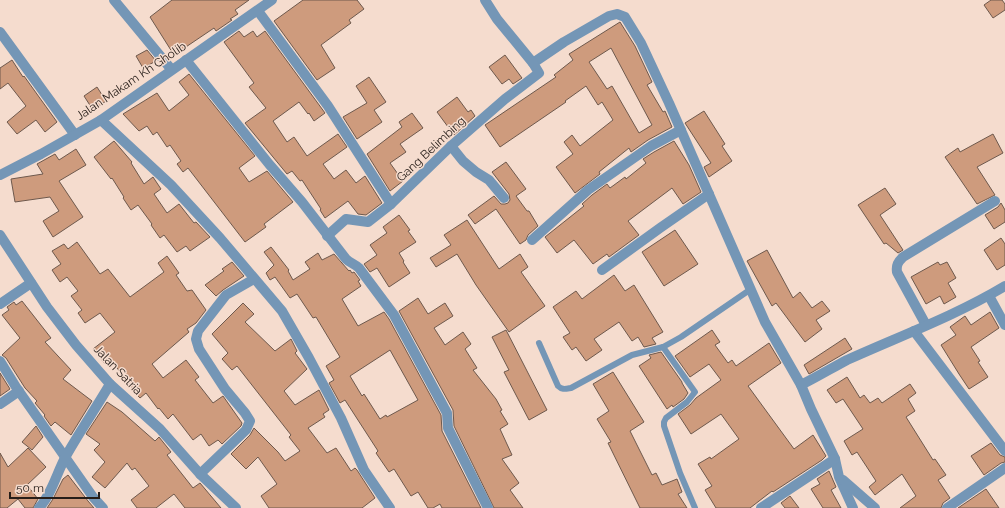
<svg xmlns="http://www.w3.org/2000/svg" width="1005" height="508" font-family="Raleway,sans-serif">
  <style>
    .building { fill: #ce9b7d; stroke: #6e594d; fill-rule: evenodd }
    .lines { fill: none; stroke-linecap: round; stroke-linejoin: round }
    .service { stroke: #7496b6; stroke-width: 6 }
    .minor { stroke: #7496b6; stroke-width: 10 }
    .tertiary { stroke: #7496b6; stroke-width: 10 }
    .labels { text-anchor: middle; stroke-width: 3; stroke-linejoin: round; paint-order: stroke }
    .street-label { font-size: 12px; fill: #261d18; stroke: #f5dcce }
  </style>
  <rect width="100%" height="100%" fill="#f5dcce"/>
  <!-- building -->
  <g class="building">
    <polygon points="172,0 249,0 235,10 238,14 230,19 232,20 216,31 214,28 174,55 150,17"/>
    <polygon points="303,0 357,0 364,9 349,20 351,23 321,45 335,68 317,80 274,21"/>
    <polygon points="991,0 1002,0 1005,4 1005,10 993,18 984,5"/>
    <path d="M620,22l15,24 17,36 -5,3 16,27 2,-1 7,16 -24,13 -17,12 -2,-4 -30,24 1,2 -25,19 -19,-26 17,-13 -9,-12 8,-7 8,11 33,-26 -11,-18 -4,3 -12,-19 -21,15 1,1 -66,45 -15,-22 71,-48 -2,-2 19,-15 -4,-6zM611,48l41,77 -13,8 -27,-47 -5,3 -18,-27z"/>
    <polygon points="239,31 244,37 253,31 257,37 265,31 325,113 314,121 309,113 308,114 299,102 273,121 287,142 294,137 307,156 338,134 347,147 323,164 334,179 346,170 356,183 365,176 382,203 366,215 358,214 348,201 325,218 320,210 321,209 302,180 300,181 292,171 287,174 245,123 266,108 249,87 254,83 224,42"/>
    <polygon points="147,50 156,61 143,68 136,56"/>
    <polygon points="505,55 522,78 513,84 509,79 502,84 489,67"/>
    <polygon points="12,60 23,77 24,76 57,122 45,132 36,120 17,134 7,122 26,106 8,83 0,89 0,68"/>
    <polygon points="189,74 255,156 239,168 249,182 267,171 293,202 264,224 266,227 245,242 188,168 183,172 177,164 181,161 170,145 167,147 157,132 153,135 147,126 139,131 123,114 157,93 169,111 189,95 179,82"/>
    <polygon points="369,77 386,102 374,110 382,122 357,139 343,117 367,103 356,86"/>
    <polygon points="97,87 106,101 93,110 84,96"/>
    <polygon points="457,97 468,112 471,110 475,116 454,135 437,112"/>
    <polygon points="704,111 725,144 722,146 732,161 709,177 704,167 711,163 685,123"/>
    <polygon points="412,113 423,128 400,144 406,152 390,163 403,181 390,191 367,154 402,127 399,122"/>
    <polygon points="993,134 1003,153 977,167 995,195 977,204 945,157 958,148 960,152"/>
    <polygon points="114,141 132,162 131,163 144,184 153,177 161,189 154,194 167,213 179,204 194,223 196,222 210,237 190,251 186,246 177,252 164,235 160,238 151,225 152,224 138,205 131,210 123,198 124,197 112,178 111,179 94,157"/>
    <polygon points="674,141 689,165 701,192 683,204 672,188 628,221 639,235 609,257 607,254 593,264 574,240 557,253 545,237 584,206 582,204 592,195 607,184 610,188 625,177 626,179 646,163 643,159 654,152"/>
    <polygon points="76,149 86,165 59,181 83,217 53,237 43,221 59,211 50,197 15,202 11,179 43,174 37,164 55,154 59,160"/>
    <polygon points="506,162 526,189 516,196 527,211 529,211 538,226 528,235 526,240 520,244 496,209 475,224 468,215 494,196 501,204 505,204 508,203 510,200 509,194 492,172"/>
    <polygon points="885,188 896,204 880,215 903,250 898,253 886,243 884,244 858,205"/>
    <polygon points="1001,203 1005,210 1005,222 994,229 985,215 998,207"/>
    <polygon points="399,215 410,230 408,231 416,242 399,253 404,261 403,262 410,273 389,287 377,268 370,272 364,264 377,255 370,245 387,233 383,227"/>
    <polygon points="467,220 499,269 520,254 528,267 521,272 545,306 509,332 476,285 457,254 436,267 430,258 451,245 444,235"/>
    <polygon points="675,230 698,264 664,286 642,252"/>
    <polygon points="1001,238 1005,244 1005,265 997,270 984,250"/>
    <polygon points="77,242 100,274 108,269 130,297 164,272 158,263 167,256 179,273 176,275 187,291 192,290 206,310 196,323 187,329 189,332 152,364 163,378 186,360 199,377 195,380 213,403 223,396 242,423 241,426 222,444 218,440 209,446 201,434 193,440 173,414 168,419 159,408 158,409 146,393 140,398 132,390 133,389 111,360 105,364 93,349 115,332 100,313 85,323 78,313 82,310 71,296 78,291 67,277 60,282 52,270 61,264 52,251 64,244 68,249"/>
    <path d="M271,247l18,23 -1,1 5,9 17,-11 -5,-7 13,-9 4,7 12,-6 15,17 1,-1 2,3 2,-1 6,8 -2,1 3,5 -19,13 16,27 26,-14 5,7 52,96 1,16 39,77h-39l-2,-4 -7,4h-5l-10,-16 -7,4 -17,-27 -5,3 -13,-19 2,-2 -33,-51 -5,3 -11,-20 5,-3 -8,-14 14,-9 -24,-40 -3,1 -16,-24 -7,4 -15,-21 -5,3 -4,-7 8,-8 -10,-13zM390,350l28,50 -31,17 -1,-2 -6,4 -16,-25 -2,2 -12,-20z"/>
    <polygon points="767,250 793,298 800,292 812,308 822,301 830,311 816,320 822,329 805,342 776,303 772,306 747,261"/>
    <polygon points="232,262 244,276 223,290 216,296 205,285 224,271 222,269"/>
    <polygon points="938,262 940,265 947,262 956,278 948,283 956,297 944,304 940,296 926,304 911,277"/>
    <polygon points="614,275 625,291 634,285 663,332 652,338 656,344 644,347 638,337 632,341 619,322 594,339 602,350 586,361 576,347 572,350 563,337 570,333 553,307 576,291 582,299"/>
    <polygon points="418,298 428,314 445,303 453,316 434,328 445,345 463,332 471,344 465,349 477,368 473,370 496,399 502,410 500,411 508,424 500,429 512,455 502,459 519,483 510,490 523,508 494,508 454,426 453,410 399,311"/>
    <polygon points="22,301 51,338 45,342 71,370 63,379 92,401 71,435 55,422 51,426 44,416 45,415 35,403 37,401 25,388 6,358 2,355 20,338 2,315 9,310 7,307 14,302 16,305"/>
    <polygon points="243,303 254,314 245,322 275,351 291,339 297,351 295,353 307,369 284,391 295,405 319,390 329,410 323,414 325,417 308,428 327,453 336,448 351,471 355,468 357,470 375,498 362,508 269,508 261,496 277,484 258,457 246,469 231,454 250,435 254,428 278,452 285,461 300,451 289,437 291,435 237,366 232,370 222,359 228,353 212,334"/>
    <polygon points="990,312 999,328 971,347 980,361 978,362 988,377 969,389 959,374 941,345 956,335 950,327 965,316 971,325"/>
    <polygon points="506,330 547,410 529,420 504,372 509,370 492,337"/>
    <polygon points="712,330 720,342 715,345 728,363 732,360 736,366 769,343 781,363 748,386 794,449 813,435 826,456 822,460 773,492 772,491 750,508 716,508 705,490 712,486 698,464 710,457 711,459 739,439 721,414 691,434 678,414 690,405 696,398 721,380 709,364 690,377 675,356"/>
    <polygon points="845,338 852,349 809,374 804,365"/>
    <polygon points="661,352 682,382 682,383 688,393 684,399 673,407 672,405 667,409 639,366 651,358 649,355"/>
    <polygon points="613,372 644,422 630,431 652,475 656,473 662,485 677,479 682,492 678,494 687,508 640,508 608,443 611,442 597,419 609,411 593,384"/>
    <polygon points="0,373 10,389 0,396"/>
    <polygon points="847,377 860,398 864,395 870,403 878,398 882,403 910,384 916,393 908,399 915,411 906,417 933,460 935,459 946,475 938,480 950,498 943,503 941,508 900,508 916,496 902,474 875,495 869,487 876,481 857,452 852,455 844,441 863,429 843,399 836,403 827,390"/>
    <polygon points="107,402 122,412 155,441 159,437 171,452 167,455 193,488 200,483 221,508 185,508 174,494 156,508 137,508 131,500 149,486 135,468 132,470 127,463 105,488 92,477 105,462 94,450 100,444 86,434"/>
    <polygon points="36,426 43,437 32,450 22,442"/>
    <polygon points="991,443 1000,455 1005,457 1005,462 1001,463 984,475 971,456"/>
    <polygon points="28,448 46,467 27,485 38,499 33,508 25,508 18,499 7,508 0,508 0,453 8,467"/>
    <polygon points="829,471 836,487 831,490 841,508 823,508 811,489 820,484 817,479"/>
    <polygon points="68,475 88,501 94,508 47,508 53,499 63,479"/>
    <polygon points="986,489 999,508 958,508"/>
    <polygon points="790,496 799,508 785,508 781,503"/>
  </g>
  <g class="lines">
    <!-- service -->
    <g class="service">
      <path d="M539,343l19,43c4,4 7,3 13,2l61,-33 31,-8"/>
      <polyline points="695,508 680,473 664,426 664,422 666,418 687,402 695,392 663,347 681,337 751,289"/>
    </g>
    <!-- minor -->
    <g class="minor">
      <polyline points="114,0 171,69"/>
      <polyline points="258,11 328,106 391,204"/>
      <polyline points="0,32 75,135"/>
      <path d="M186,60l83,104 33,38 44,57c4,4 9,5 13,9l35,47 53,98 1,15 40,80"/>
      <polyline points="533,63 564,42 609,16 617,14 625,17 641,43 669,103 765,322 801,385 811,409 835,459 839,477 853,508"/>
      <polyline points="101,120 171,185 220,238 282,311 309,358 341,418 364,470 390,508"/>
      <polyline points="451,146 463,161 476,172 489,180 504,198"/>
      <polyline points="0,175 41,154 101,120 272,0"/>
      <polyline points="327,236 346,219 368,222 391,204 451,146 505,99 539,73 533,63 497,19 485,0"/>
      <polyline points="532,240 588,190 651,146 681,130"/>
      <polyline points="602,270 660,228 709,194"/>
      <polyline points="989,296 1005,325"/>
      <polyline points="0,304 31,283"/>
      <path d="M926,325l-29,-53c-1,-7 1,-10 6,-15l92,-56"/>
      <polyline points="914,331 1005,451"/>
      <polyline points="0,361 16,387 93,497 103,508"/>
      <path d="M801,385c16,-8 31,-17 46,-25 53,-24 108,-44 158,-74"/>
      <polyline points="0,404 19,391"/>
      <polyline points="200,474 246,430 250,421 245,413 225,389 199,349 196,339 198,331 226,295 254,279"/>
      <polyline points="843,480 875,508"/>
      <path d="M39,508c13,-14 18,-36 27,-52 14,-25 30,-48 44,-72"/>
      <polyline points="761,508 835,459"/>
      <polyline points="947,508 1005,468"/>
    </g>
    <!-- tertiary -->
    <polyline class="tertiary" points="0,235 47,307 76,345 110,384 160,429 200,474 236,508"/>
  </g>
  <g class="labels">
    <!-- street labels -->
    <g class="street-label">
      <text transform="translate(131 81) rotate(-34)" y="4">Jalan Makam Kh Gholib</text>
      <text transform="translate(431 149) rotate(-43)" y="4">Gang Belimbing</text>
      <text transform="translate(118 370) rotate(46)" y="4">Jalan Satria</text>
    </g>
  </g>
  <!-- scale -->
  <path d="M10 492v6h89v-6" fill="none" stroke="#261d18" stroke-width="2"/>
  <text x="16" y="492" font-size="12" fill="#261d18" stroke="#f5dcce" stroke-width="3" paint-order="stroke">50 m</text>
</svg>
